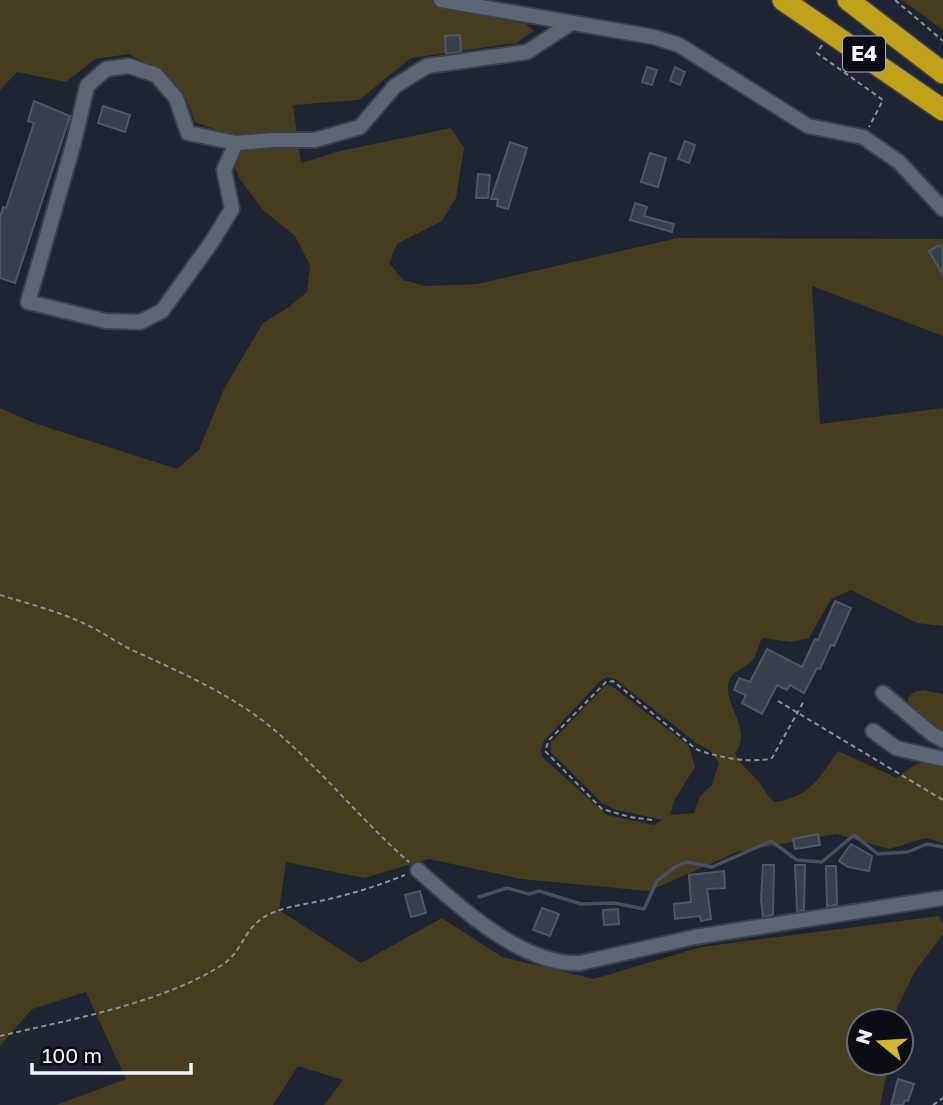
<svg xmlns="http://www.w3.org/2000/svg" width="943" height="1105" font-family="'Golos Text',sans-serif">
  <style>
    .green { fill: #463d1f; fill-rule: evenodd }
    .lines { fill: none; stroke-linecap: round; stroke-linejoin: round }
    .stream { stroke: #494f64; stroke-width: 3.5 }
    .building { fill: #373f4c; stroke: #4f5766; stroke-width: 2 }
    .minor-casing { stroke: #3b404a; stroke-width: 18 }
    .highway-casing { stroke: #3b404a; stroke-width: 24 }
    .path { stroke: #8d929d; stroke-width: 2; stroke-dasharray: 5 3.5; stroke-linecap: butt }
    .minor { stroke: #5e6675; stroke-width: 14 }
    .highway { stroke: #c2a11a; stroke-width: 21 }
    .labels { text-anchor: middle; stroke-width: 6; stroke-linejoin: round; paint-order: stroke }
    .shield { fill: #0a0d13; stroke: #abafb7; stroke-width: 2 }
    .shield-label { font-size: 21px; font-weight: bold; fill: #f0f4fd }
  </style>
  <rect width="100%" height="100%" fill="#1e2431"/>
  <!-- green -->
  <g class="green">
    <path d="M0,0h431l5,7 90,17 8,7 -18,12 -105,15 -52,42 -66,5 8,58 39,-12 111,-23 13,20 -8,50 -14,23 -45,23 -8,19 14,17 23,6 51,-2 201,-46 265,1v97l-131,-50 8,138 123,-16v218l-26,-3 -66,-33 -20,9 -22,39 -18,4 -29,-4c-3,6 -5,14 -8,20 -7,12 -24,11 -26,27 -3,23 25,43 7,68 8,15 13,16 22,27 8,8 7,14 18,22 36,-6 43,-23 63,-51l59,27c16,-13 25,-19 46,-18v83l-17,-5 -37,11 -53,-15 -99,18 -88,39 -128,-12 -92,-20 -65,19 -78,-16 -7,48 82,53 81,-45 60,39 92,22 107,-32 238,-31 4,8v10l-29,39 -17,35 -2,13h-36v42h30l-9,42h-556l19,-25 -45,-14 -25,39h-217l70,-26 -40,-87 -54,17 -32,37v-638l34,15 143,46 22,-19 25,-61 39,-66 26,-16 18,-15 3,-27 -15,-29 -32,-26 -24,-32 -17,-46 -27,-10 -10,-27 -20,-21 -36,-20 -34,5 -29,23 -49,-10 -17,18zM607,677l8,2 84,66 11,5 9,13 -7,22 -12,11 -6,17 -24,2 5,-16 20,-32 -6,-21 -77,-60 -6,-1 -55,57 -1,9 52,52 12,6 48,11 -8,5 -47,-10 -65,-58 -1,-8 3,-8 56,-60z"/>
    <polygon points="902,0 943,0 943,30"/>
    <polygon points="923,690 943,694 943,735 909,707 908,698 914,692"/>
  </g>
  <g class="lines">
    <!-- stream -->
    <polyline class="stream" points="479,897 507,888 529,894 539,891 581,904 614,903 644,909 657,881 675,867 686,862 712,867 771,841 797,860 822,862 854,835 878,854 908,852 927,844 943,847"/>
  </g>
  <!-- building -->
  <g class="building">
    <polygon points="460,35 461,52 446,54 445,36"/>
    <polygon points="647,67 657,70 652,85 642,82"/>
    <polygon points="675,67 685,72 680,85 670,81"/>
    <polygon points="34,101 70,116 15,283 0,278 0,218 3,207 6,208 34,123 28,121"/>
    <polygon points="103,106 130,115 125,132 98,123"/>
    <polygon points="685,141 695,145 689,163 678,159"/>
    <polygon points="510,142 527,148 508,209 497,206 498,199 491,199"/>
    <polygon points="650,153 666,158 658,187 641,182"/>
    <polygon points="478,174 490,175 488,198 476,198"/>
    <polygon points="635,203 647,207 644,216 674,224 672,232 630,220"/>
    <polygon points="940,245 943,249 943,275 929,251"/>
    <polygon points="835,601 851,608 834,646 831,645 820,669 817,668 804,693 790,685 787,690 777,685 762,714 742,703 746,695 734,690 739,678 750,682 767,649 802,667 815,639 818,640"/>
    <polygon points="818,834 820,845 795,849 793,839"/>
    <polygon points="851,844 872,856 869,871 848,867 839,861"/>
    <polygon points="763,865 774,865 773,915 763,917 761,900"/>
    <polygon points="795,865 805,865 804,910 797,911"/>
    <polygon points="826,866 836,866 837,905 827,906"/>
    <polygon points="724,871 725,888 707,889 711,919 701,921 700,916 675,919 674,904 691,902 689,875"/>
    <polygon points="420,891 426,913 411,917 405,895"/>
    <polygon points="542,908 559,914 550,936 533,930"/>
    <polygon points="618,909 619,924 604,925 603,910"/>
    <polygon points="898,1079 914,1084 908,1101 905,1100 903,1105 891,1105"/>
  </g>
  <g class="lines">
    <!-- minor casing -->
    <g class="minor-casing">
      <g id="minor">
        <polyline points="441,0 654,37 679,45 808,126 863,137 899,162 943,209"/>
        <polyline points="236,143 224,170 232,209 211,243 162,311 140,322 106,321 28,302 74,142 87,86 106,69 129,66 156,75 176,98 188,133 236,143 274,140 315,140 360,127 395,86 427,66 527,52 570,24"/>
        <polyline points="883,693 932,734 943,740"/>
        <polyline points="873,731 896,748 943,759"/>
        <path d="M418,870c40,36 105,96 162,93l115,-26 248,-39"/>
      </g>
    </g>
    <!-- highway casing -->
    <g class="highway-casing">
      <g id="highway">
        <polyline points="783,0 943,110"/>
        <polyline points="848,0 943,73"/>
      </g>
    </g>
    <!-- path -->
    <g class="path">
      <polyline points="895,0 943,41"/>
      <polyline points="822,45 817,53 883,100 869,127"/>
      <path d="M0,595c30,9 68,19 95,34 13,7 23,14 37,21 48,22 99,44 140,78 49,41 89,92 137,134"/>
      <polyline points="778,701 943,800"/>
      <path d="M652,820l-22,-3 -28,-8 -57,-58 4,-11 57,-58 7,-1 83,68c18,8 58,15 76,9l32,-57"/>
      <path d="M0,1036c68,-16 163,-33 222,-71 23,-15 21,-40 50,-52 18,-8 38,-9 57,-14 26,-6 51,-14 76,-24"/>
      <polyline points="933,1105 943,1098"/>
    </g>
    <!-- minor -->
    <use href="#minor" class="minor"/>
    <!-- highway -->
    <use href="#highway" class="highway"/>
  </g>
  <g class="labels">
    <!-- shield labels -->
    <rect class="shield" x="843" y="36.5" width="42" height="35" rx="5"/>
    <g class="shield-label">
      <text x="864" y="61">E4</text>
    </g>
  </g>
  <!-- north arrow -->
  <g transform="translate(880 1042) rotate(288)"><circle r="33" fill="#0a0d13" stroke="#666971" stroke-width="2"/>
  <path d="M0-5L12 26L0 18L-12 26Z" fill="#d6b534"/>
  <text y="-10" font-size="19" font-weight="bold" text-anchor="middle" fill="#f0f4fd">N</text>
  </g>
  <!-- scale -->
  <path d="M32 1063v10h159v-10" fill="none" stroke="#f0f4fd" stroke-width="3.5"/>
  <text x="42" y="1063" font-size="21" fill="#f0f4fd" stroke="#0a0d13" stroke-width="5" paint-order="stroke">100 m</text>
</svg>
